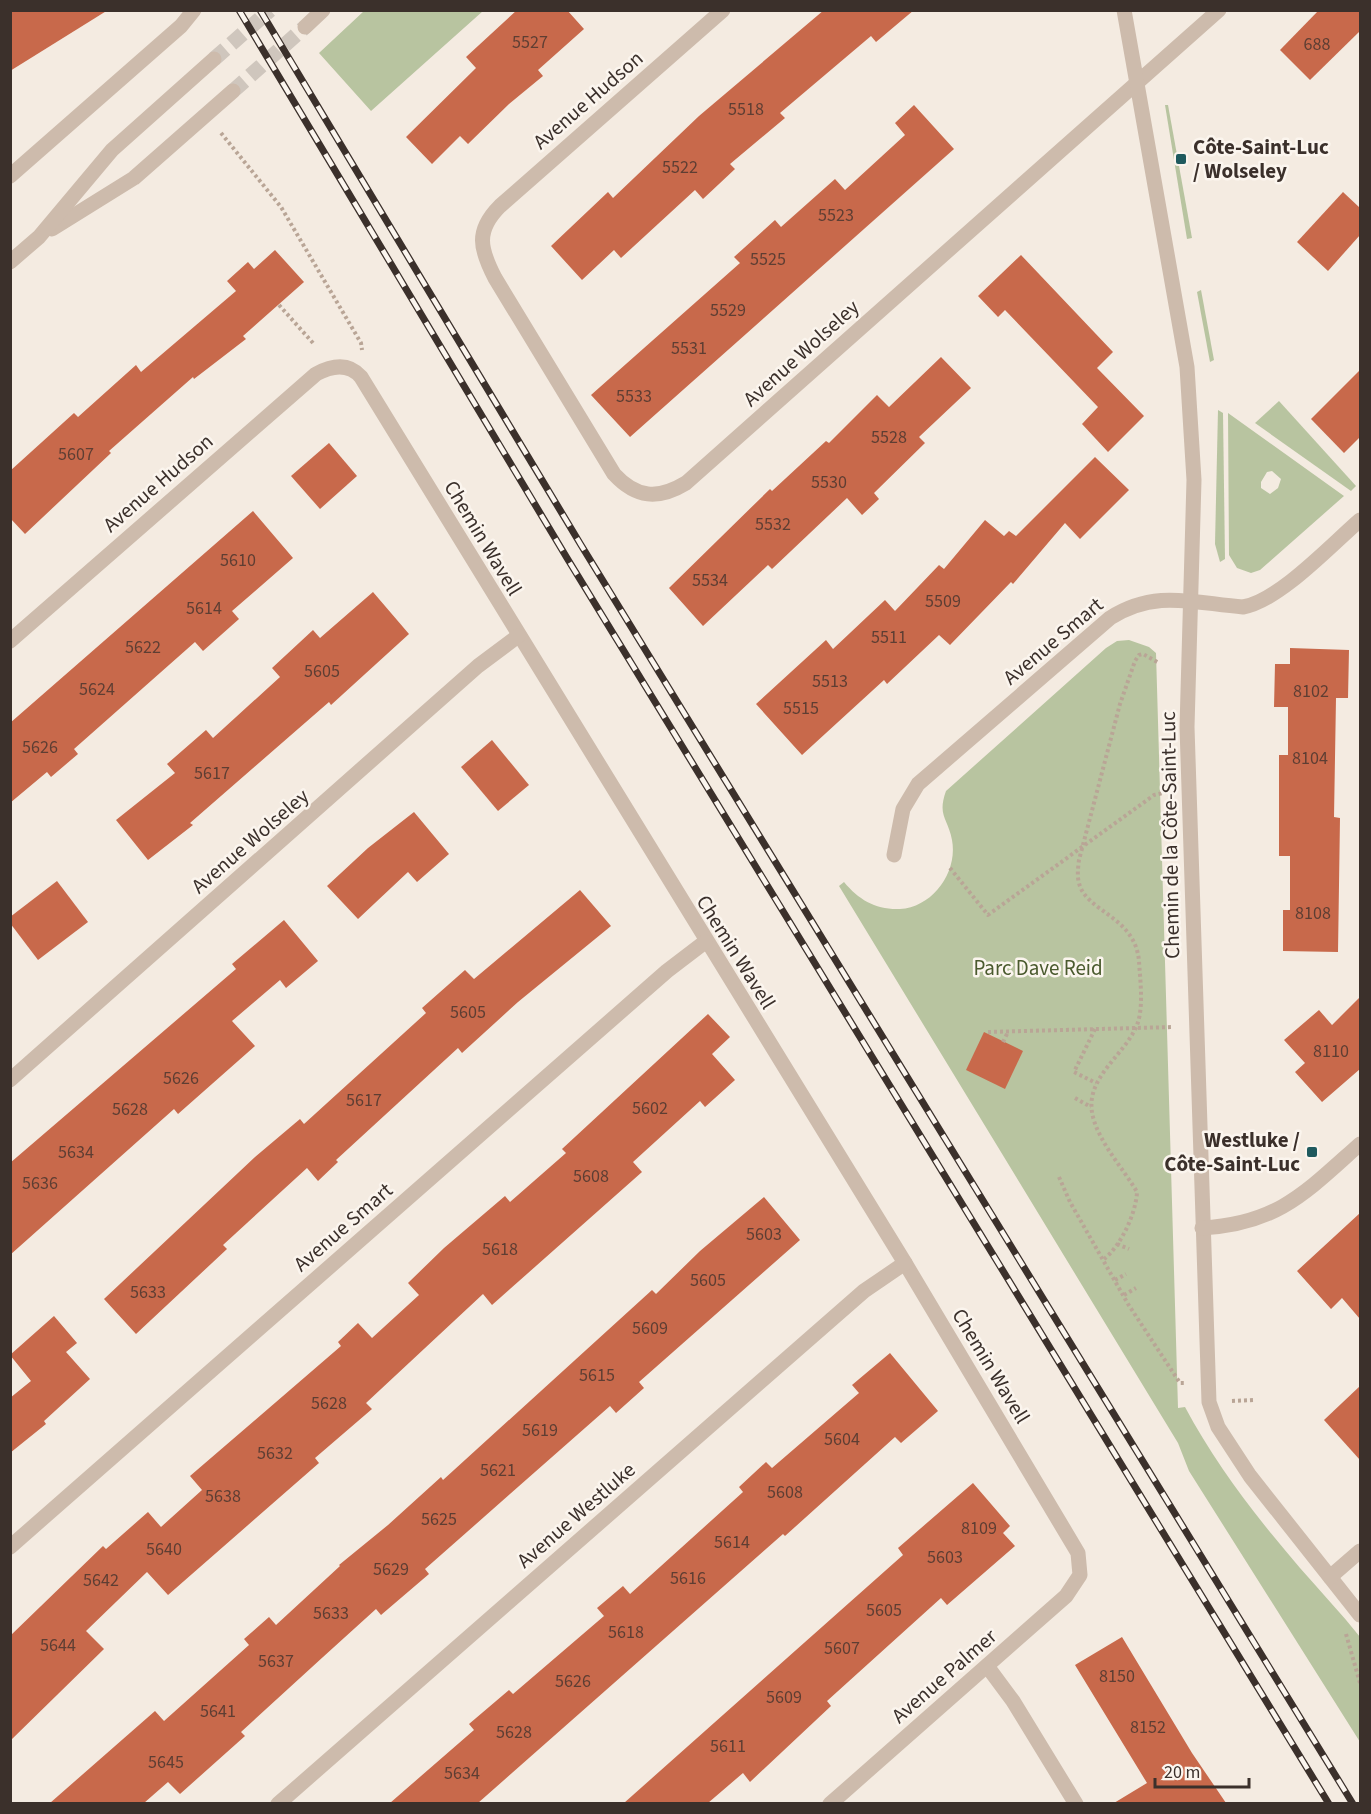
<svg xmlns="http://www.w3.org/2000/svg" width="1371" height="1814" font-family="'Source Sans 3',sans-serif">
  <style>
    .green { fill: #b8c4a0; fill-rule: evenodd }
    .building { fill: #c8694b }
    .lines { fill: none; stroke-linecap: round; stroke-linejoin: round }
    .minor-tunnel { stroke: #cfc6bd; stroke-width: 15; stroke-dasharray: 15 8; stroke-linecap: butt }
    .path { stroke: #b9a596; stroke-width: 4; stroke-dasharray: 3 3; stroke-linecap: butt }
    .minor { stroke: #cdbbac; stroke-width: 15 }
    .rail-casing { stroke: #3b302b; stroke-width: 7 }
    .rail { stroke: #fbf5ee; stroke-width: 4.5; stroke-dasharray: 14; stroke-linecap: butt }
    .poi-dot { fill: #1f5a5e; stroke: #fbf5ee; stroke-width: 2 }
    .labels { text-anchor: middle; stroke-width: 5; stroke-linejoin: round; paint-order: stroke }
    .number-label { font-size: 18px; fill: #5e3e33 }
    .street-label { font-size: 21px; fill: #3b302b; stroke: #fbf5ee }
    .poi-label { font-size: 21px; font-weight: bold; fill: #3b302b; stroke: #fbf5ee; text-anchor: start }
    .park-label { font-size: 21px; fill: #4a5a2e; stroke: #fbf5ee }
  </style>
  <rect width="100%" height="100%" fill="#f4ebe1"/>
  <!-- green -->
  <g class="green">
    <polygon points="364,11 364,10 483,11 371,111 319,53"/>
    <polygon points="1165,105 1168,105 1192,238 1187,239"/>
    <polygon points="1201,290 1214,360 1210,362 1197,292"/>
    <polygon points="1279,401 1356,486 1351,491 1255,423"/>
    <polygon points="1218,410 1223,413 1225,559 1220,562 1215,544"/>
    <path d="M1228,413l116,83 -84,74 -9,3 -14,-5 -8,-13zM1272,471l9,8 -3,9 -8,6 -9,-6v-6l6,-10z"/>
    <path d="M1129,640l20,7 7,6 22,755 7,-1c31,58 72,111 115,161 20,23 41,45 60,69v105l-171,-271 -11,-28 -339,-557 5,-4c15,18 32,28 56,27 33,-2 58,-37 52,-69 -4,-22 -15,-24 -6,-49l160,-143 11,-7z"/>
  </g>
  <!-- building -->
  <g class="building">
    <polygon points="10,10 108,10 10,71"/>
    <polygon points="517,10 567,10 584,29 538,70 543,76 509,104 468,144 460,136 432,164 406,137 476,68 466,57"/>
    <polygon points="824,10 914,10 876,42 871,36 780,113 785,118 730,164 735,169 703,199 695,190 621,258 614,250 582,280 551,246 608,192 613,198 699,116"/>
    <polygon points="1319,10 1360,10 1360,31 1310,80 1280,50"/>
    <polygon points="914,105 954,149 630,437 591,395 740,263 734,257 775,220 781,227 835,179 845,190 905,135 895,123"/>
    <polygon points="1343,192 1360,208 1360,235 1328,271 1297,242"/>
    <polygon points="275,250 304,282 243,336 246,339 194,379 193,377 109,451 111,453 25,534 10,518 10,471 74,413 78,417 136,365 141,372 236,291 227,281 248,262 254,269"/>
    <polygon points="1021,255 1113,352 1097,368 1144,416 1108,452 1082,424 1098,407 1005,310 998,317 978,296"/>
    <polygon points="941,357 971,388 919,437 925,443 874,493 879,499 862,515 847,498 772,569 768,565 703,626 669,588 770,489 772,491 826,441 829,443 877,395 889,407"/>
    <polygon points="1360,370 1360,437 1344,453 1311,419"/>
    <polygon points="329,443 357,476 320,509 291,476"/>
    <polygon points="1095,457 1129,490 1080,539 1065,523 1013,584 1011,582 950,645 939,635 887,684 884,680 802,755 756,704 826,640 833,649 885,600 895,611 939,565 944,569 985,520 1004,536 1009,531 1016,536"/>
    <polygon points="253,511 293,558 232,611 239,619 203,651 195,642 74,749 78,754 51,777 47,772 10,803 10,723"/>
    <polygon points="373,592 409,634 331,705 329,702 190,823 193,825 148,860 116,820 175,773 167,764 206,730 213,738 280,677 272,668 313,630 320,638"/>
    <polygon points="1290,648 1349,650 1348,698 1336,698 1334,817 1340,818 1338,952 1283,951 1283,910 1290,910 1290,856 1279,856 1279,755 1288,755 1288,707 1274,707 1275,664 1290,664"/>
    <polygon points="492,740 529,785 498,811 461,767"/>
    <polygon points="414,812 449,854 417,882 408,872 358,919 327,886 368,848"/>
    <polygon points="57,881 88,922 38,960 10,923 10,917"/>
    <polygon points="580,890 611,926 518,1002 462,1053 458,1048 336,1160 338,1162 318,1181 307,1168 223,1245 227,1249 136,1334 104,1299 255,1157 300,1119 304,1124 426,1013 422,1008 465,970 474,979"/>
    <polygon points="284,920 318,961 286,988 280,980 232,1021 255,1046 178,1114 174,1109 10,1255 10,1163 236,969 232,964"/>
    <polygon points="1360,997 1360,1069 1322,1102 1295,1072 1305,1063 1284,1040 1319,1010 1332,1025"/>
    <polygon points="708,1014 730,1037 712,1054 735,1080 705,1107 700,1101 633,1162 642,1172 492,1305 483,1294 366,1403 372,1409 315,1458 319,1463 168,1595 147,1572 86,1631 104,1649 10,1741 10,1636 103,1546 106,1549 148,1512 161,1527 202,1490 190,1476 341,1346 338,1342 358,1323 372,1338 419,1295 408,1283 444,1248 505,1196 510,1202 566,1153 562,1149"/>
    <polygon points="984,1032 1023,1051 1005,1089 966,1070"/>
    <polygon points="764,1197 800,1240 639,1382 644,1388 616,1413 610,1406 425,1569 429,1574 381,1615 376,1609 323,1657 241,1732 245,1736 180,1794 168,1782 144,1803 50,1803 155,1711 164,1721 249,1645 244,1639 269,1617 276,1625 340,1566 339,1565 388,1525 441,1477 443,1480 652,1290 656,1294 700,1251"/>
    <polygon points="1360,1213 1360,1319 1342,1298 1331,1309 1297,1271"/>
    <polygon points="54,1316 77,1343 66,1352 90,1379 44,1421 46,1424 10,1453 10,1398 31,1381 10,1355"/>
    <polygon points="890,1353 938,1411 901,1443 895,1437 785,1536 783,1534 478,1803 390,1803 474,1730 469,1724 509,1690 513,1694 604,1616 597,1608 623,1586 630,1594 743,1492 739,1487 766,1462 772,1468 859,1393 852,1385"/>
    <polygon points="1360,1386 1360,1460 1324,1420"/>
    <polygon points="973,1483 1010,1526 1003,1533 1015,1546 947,1605 941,1598 827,1701 831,1706 750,1782 743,1773 708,1803 624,1803 903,1555 898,1548"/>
    <polygon points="1122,1637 1192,1753 1226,1803 1114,1803 1147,1783 1075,1665"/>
  </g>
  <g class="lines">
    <!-- minor-tunnel -->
    <g class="minor-tunnel">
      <polyline points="214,59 270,10"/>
      <polyline points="233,91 305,27"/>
    </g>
    <!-- path -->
    <g class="path">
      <polyline points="221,133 281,207 361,343 362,350"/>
      <polyline points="279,305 313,343"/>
      <polyline points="950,868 988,915 1154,795 1167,792"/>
      <polyline points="1095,1029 1074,1072 1096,1083"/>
      <polyline points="988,1032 1173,1027"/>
      <polyline points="1003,1042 1008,1032"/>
      <polyline points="1075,1098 1091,1107"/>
      <polyline points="1059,1177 1070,1202 1128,1304 1180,1383 1186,1383"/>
      <polyline points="1117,1244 1129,1249"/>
      <path d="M1104,1259c17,-13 32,-46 33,-67 -14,-24 -37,-48 -44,-75 -10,-39 31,-60 44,-92 7,-18 3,-46 2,-64 -4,-45 -53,-49 -60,-78 -2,-7 -1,-15 0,-23l41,-156 15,-43 4,-6 4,-1 16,9"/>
      <polyline points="1115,1280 1126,1274"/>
      <polyline points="1124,1295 1136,1288"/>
      <polyline points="1232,1401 1254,1400"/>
      <polyline points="1346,1634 1360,1683"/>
    </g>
    <!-- minor -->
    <g class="minor">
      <path d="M723,10l-223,196c-25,25 -20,43 -5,72l119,196c22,24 44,26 72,9l533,-473"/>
      <polyline points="1124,10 1187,367 1194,480 1187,727 1209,1402 1218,1427 1250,1476 1360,1615"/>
      <polyline points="305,27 323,10"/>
      <polyline points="10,176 181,26 194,10"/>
      <polyline points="52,229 134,178 233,91"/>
      <polyline points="10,262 39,237 112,150 214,59"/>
      <path d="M10,641l306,-267c15,-8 32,-12 45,3l544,886 173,290 2,22 -14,21 -236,208"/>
      <path d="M894,855l9,-46 15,-25 192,-166c45,-29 83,-15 133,-11 36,-6 88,-62 117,-87"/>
      <polyline points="10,1080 478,666 518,636"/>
      <path d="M1202,1228c76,-4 104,-36 158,-84"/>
      <polyline points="10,1547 667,971 705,942"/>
      <polyline points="1330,1577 1360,1551"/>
      <polyline points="987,1666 1013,1701 1076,1804"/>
      <polyline points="278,1804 864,1291 905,1263"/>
    </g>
    <!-- rail casing -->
    <g class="rail-casing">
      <g id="rail">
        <polyline points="239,10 567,558 1329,1804"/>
        <polyline points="260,10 581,545 1353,1804"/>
      </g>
    </g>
    <!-- rail -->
    <use href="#rail" class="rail"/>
  </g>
  <!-- markers -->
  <g class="poi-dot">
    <rect x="1175" y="153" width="12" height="12" rx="3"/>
    <rect x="1306" y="1146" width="12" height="12" rx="3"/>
  </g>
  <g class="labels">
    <!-- number labels -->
    <g class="number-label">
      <text x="530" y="48">5527</text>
      <text x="1317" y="50">688</text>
      <text x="746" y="115">5518</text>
      <text x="680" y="173">5522</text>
      <text x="836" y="221">5523</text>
      <text x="768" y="265">5525</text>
      <text x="728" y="316">5529</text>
      <text x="689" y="354">5531</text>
      <text x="634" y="402">5533</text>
      <text x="889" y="443">5528</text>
      <text x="76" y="460">5607</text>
      <text x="829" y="488">5530</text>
      <text x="773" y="530">5532</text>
      <text x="238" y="566">5610</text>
      <text x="710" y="586">5534</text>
      <text x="943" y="607">5509</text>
      <text x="204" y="614">5614</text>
      <text x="889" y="643">5511</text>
      <text x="143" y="653">5622</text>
      <text x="322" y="677">5605</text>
      <text x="830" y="687">5513</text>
      <text x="97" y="695">5624</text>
      <text x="1311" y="697">8102</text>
      <text x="801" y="714">5515</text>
      <text x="40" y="753">5626</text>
      <text x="1310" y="764">8104</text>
      <text x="212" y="779">5617</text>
      <text x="1313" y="919">8108</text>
      <text x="468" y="1018">5605</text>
      <text x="1331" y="1057">8110</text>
      <text x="181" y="1084">5626</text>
      <text x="364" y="1106">5617</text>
      <text x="650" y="1114">5602</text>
      <text x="130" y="1115">5628</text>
      <text x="76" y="1158">5634</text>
      <text x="591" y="1182">5608</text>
      <text x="40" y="1189">5636</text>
      <text x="764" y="1240">5603</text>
      <text x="500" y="1255">5618</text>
      <text x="708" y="1286">5605</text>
      <text x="148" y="1298">5633</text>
      <text x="650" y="1334">5609</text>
      <text x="597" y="1381">5615</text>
      <text x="329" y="1409">5628</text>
      <text x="540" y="1436">5619</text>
      <text x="842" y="1445">5604</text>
      <text x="275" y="1459">5632</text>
      <text x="498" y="1476">5621</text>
      <text x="785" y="1498">5608</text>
      <text x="223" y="1502">5638</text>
      <text x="439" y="1525">5625</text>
      <text x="979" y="1534">8109</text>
      <text x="732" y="1548">5614</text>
      <text x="164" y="1555">5640</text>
      <text x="945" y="1563">5603</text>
      <text x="391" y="1575">5629</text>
      <text x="688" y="1584">5616</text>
      <text x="101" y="1586">5642</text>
      <text x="884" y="1616">5605</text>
      <text x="331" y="1619">5633</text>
      <text x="626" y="1638">5618</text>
      <text x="58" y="1651">5644</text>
      <text x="842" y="1654">5607</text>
      <text x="276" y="1667">5637</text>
      <text x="1117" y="1682">8150</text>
      <text x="573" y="1687">5626</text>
      <text x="784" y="1703">5609</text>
      <text x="218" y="1717">5641</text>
      <text x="1148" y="1733">8152</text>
      <text x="514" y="1738">5628</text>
      <text x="728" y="1752">5611</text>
      <text x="166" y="1768">5645</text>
      <text x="462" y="1779">5634</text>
    </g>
    <!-- street labels -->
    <g class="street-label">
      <text transform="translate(588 100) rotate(-41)" y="7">Avenue Hudson</text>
      <text transform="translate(801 353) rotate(-42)" y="7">Avenue Wolseley</text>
      <text transform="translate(158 483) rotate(-41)" y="7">Avenue Hudson</text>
      <text transform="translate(483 538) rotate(59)" y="7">Chemin Wavell</text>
      <text transform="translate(1053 641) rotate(-40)" y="7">Avenue Smart</text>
      <text transform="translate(1170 835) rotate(-91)" y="7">Chemin de la Côte-Saint-Luc</text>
      <text transform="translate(250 841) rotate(-41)" y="7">Avenue Wolseley</text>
      <text transform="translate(736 952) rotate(58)" y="7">Chemin Wavell</text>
      <text transform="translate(343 1227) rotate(-41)" y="7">Avenue Smart</text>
      <text transform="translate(991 1366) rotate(59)" y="7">Chemin Wavell</text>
      <text transform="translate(576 1515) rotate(-41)" y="7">Avenue Westluke</text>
      <text transform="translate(944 1676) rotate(-41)" y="7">Avenue Palmer</text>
    </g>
    <!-- poi labels -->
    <g class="poi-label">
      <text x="1193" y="154">Côte-Saint-Luc<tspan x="1193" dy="24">/ Wolseley</tspan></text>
      <text x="1300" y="1147" text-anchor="end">Westluke /<tspan x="1300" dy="24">Côte-Saint-Luc</tspan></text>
    </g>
    <!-- park labels -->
    <g class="park-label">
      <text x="1038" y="975">Parc Dave Reid</text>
    </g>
  </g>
  <!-- border -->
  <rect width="1371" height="1814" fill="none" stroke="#3b302b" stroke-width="24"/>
  <!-- scale -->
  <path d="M1155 1778v9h94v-9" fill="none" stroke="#3b302b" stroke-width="3"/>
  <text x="1164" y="1778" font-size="18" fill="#3b302b" stroke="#fbf5ee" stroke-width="4.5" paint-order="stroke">20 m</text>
</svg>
